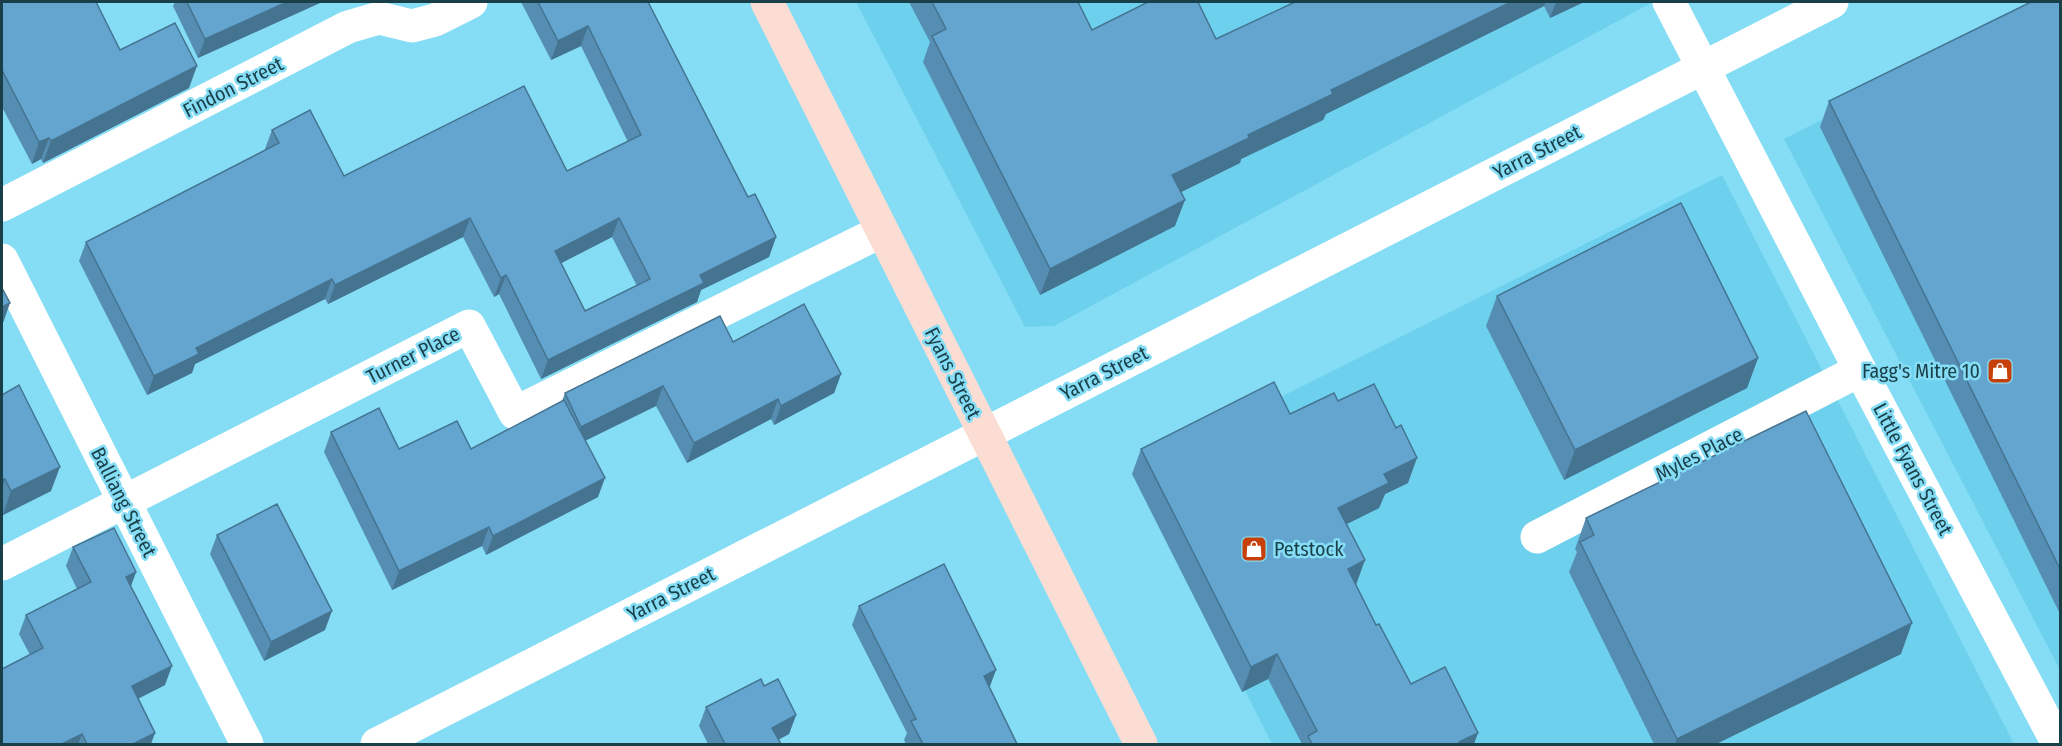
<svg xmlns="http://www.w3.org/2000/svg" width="2062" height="746" font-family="'Fira Sans Condensed',sans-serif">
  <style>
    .built { fill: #6dd1ed }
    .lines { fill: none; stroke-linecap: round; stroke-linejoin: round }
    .minor { stroke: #fff; stroke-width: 33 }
    .major { stroke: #fbddd4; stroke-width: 33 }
    .wall { fill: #558eb2; fill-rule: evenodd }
    .shaded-wall { fill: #457491 }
    .building { fill: #63a5cf; stroke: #457491; stroke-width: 1.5; fill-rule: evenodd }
    .labels { text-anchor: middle; stroke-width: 5; stroke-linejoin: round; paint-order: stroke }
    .street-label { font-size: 20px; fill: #193f49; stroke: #85ddf5 }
    .poi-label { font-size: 20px; fill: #193f49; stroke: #85ddf5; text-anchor: end }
  </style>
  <rect width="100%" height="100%" fill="#85ddf5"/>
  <!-- built -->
  <g class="built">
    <polygon points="856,2 1653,2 1054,326 1025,327"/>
    <polygon points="2052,2 2060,2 2060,670 1784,139"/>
    <polygon points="1722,175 2014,744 1272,744 1134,471"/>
  </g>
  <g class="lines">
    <!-- minor -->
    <g class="minor">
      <polyline points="1669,2 1860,370 2058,744"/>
      <polyline points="2,205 348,27 379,18 412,26 435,20 471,2"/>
      <polyline points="2,260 247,744"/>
      <polyline points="1537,537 1860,370"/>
      <polyline points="2,564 469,326 515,413 882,231"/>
      <polyline points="377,744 1832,2"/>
    </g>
    <!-- major -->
    <polyline class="major" points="767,2 1141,744"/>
  </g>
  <!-- wall -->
  <g class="wall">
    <polygon points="2,2 120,50 189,88 43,163 41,159 32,164 2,107"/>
    <polygon points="175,2 322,2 198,58 173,6"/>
    <path d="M521,2h127l100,195 28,40 -7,20 -68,33 -4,12 -156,77 -42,-85 -5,3 -31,-60 -135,67 -3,-5 -130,65 -3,9 -45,22 -68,-134 7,-19 179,-92v-1l7,-19 72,46 223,-5 61,-29 -47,-96 -30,14zM612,237l25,49 -52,25 -24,-48z"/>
    <polygon points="909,2 1078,2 1092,30 1216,39 1295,2 1584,2 1550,18 1544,6 1326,114 1323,120 1241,159 1240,163 1181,192 1175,226 1040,295 923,62 930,42"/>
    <polygon points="2061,2 2061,616 1820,127 1829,101"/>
    <polygon points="1497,296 1758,358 1747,388 1564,480 1486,326"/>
    <polygon points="733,342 841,374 834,393 774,425 771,419 687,463 656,406 585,441 598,497 486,555 482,546 392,590 324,452 331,432 399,449 471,449 562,401 565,393"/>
    <polygon points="2,395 51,491 3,515 2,513"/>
    <polygon points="1338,401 1408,483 1385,494 1379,508 1346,524 1356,585 1376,625 1411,684 1474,744 1302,744 1268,679 1242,692 1132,474 1141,449 1290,414"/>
    <polygon points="1586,518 1901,654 1716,744 1654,744 1569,572 1577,552 1575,549"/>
    <polygon points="217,535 325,630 264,661 210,554"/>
    <polygon points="73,547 136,572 131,586 165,685 138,699 151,744 2,744 30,655 19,634 26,615 77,589 66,566"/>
    <polygon points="859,606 989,688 1017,744 906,744 904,740 907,733 852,625"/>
    <polygon points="764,686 796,715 789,734 778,740 781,744 708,744 699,726 706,707"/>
  </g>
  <!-- shaded-wall -->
  <g class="shaded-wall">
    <polygon points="287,2 322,2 198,58 205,39"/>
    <polygon points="1511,2 1546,2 1544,6 1326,114 1323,120 1241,159 1240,163 1163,201 1172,175 1331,90"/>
    <polygon points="1556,2 1584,2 1550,18"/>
    <polygon points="588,26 581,46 551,60 558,41"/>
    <polygon points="197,66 189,88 43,163 51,141"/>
    <polygon points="49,138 41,159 32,164 39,142"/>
    <polygon points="1185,200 1175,226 1040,295 1050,269"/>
    <polygon points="470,218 463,237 328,304 335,285"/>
    <polygon points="619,218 612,237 548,270 555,251"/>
    <polygon points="776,237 769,257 701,290 697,302 541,379 548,360 700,275"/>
    <polygon points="506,275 499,294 494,297 501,278"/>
    <polygon points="332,279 325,299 195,364 192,373 147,395 154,376 196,348"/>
    <polygon points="10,303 3,323 2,323 2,307"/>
    <polygon points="1758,358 1747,388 1564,480 1575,450"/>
    <polygon points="841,374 834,393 774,425 781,406"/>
    <polygon points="663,386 656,406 574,446 581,427"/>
    <polygon points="778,399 771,419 687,463 694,443"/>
    <polygon points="1417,458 1408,483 1385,494 1379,508 1329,533 1338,508 1384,474"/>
    <polygon points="60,467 51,491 3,515 11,491"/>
    <polygon points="605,478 598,497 486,555 493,536"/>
    <polygon points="5,479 2,489 2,480"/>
    <polygon points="489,527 482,546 392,590 399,571"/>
    <polygon points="1365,560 1356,585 1348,569"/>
    <polygon points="136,572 129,591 126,577"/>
    <polygon points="332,611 325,630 264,661 271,642"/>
    <polygon points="1912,623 1901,654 1716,744 1675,744 1677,739"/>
    <polygon points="1277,654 1268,679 1242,692 1251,667"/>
    <polygon points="172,666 165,685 125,705 132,686"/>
    <polygon points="996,670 989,689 984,676"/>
    <polygon points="796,715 789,734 770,744 772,728"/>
    <polygon points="155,733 151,744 133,744"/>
    <polygon points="1478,733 1474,744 1459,744 1459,742"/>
    <polygon points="82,734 78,744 62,744"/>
  </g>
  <!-- building -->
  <g class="building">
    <polygon points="2,2 96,2 120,50 175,23 197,66 51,141 49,138 39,142 2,70"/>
    <polygon points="187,2 287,2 205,39"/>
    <path d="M538,2h110l100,195 7,-3 21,43 -76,38 4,8 -156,77 -42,-85 -5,3 -31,-60 -135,67 -3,-6 -136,69 3,6 -45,22 -68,-134 193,-99 -7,-13 38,-20 34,66 180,-90 43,85 74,-36 -53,-109 -30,15zM619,218l31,61 -65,32 -30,-60z"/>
    <polygon points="932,2 1078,2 1092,30 1148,2 1198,2 1216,39 1295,2 1511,2 1331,90 1333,94 1248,135 1249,138 1172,175 1185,200 1050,269 932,36 946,29"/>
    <polygon points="2031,2 2061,2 2061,571 1829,101"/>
    <polygon points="1681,203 1758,358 1575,450 1497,296"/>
    <polygon points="2,288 10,303 2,307"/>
    <polygon points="804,304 841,374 781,406 778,399 694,443 663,386 581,427 565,393 720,316 733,342"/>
    <polygon points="1274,382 1290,414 1334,393 1338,401 1374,384 1396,428 1401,425 1417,458 1384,474 1389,483 1338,508 1365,560 1348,569 1376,625 1379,624 1411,684 1445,667 1478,733 1459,742 1461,744 1312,744 1308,736 1317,731 1277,654 1251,667 1141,449"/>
    <polygon points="19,385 60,467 11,491 5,479 2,480 2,395"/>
    <polygon points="564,400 605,478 493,536 489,527 399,571 331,432 379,408 399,449 457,421 471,449"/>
    <polygon points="1806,411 1912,623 1677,739 1580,542 1594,535 1586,518"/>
    <polygon points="277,504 332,611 271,642 217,535"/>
    <polygon points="114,528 136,572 126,577 172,666 132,686 155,733 133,744 87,744 82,734 62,744 2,744 2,669 43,648 26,615 91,582 73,547"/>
    <polygon points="944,564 996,670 984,676 1017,744 923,744 911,721 916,719 859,606"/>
    <polygon points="761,679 764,686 778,679 796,715 772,728 781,744 725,744 706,707"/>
  </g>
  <!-- icons -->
  <defs>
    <g id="shop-square" transform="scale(1.35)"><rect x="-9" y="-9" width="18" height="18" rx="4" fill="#c74009" stroke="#85ddf5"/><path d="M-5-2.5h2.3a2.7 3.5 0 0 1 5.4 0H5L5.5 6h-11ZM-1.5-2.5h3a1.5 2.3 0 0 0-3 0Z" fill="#fff"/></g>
  </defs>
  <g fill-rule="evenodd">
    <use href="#shop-square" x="2000" y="371"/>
    <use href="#shop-square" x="1254" y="549"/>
  </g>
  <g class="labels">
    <!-- street labels -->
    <g class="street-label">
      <text transform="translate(233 87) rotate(-27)" y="7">Findon Street</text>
      <text transform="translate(1537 152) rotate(-27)" y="7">Yarra Street</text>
      <text transform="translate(413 355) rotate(-27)" y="7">Turner Place</text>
      <text transform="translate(953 373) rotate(63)" y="7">Fyans Street</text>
      <text transform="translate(1104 373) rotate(-27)" y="7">Yarra Street</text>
      <text transform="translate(1699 454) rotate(-27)" y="7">Myles Place</text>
      <text transform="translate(1913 469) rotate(62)" y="7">Little Fyans Street</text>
      <text transform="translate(124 502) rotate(63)" y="7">Balliang Street</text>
      <text transform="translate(671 594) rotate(-27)" y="7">Yarra Street</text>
    </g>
    <!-- poi labels -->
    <g class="poi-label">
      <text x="1980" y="378">Fagg's Mitre 10</text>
      <text x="1274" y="556" text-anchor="start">Petstock</text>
    </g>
  </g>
  <!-- border -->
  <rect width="2062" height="746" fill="none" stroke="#193f49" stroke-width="6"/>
</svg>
